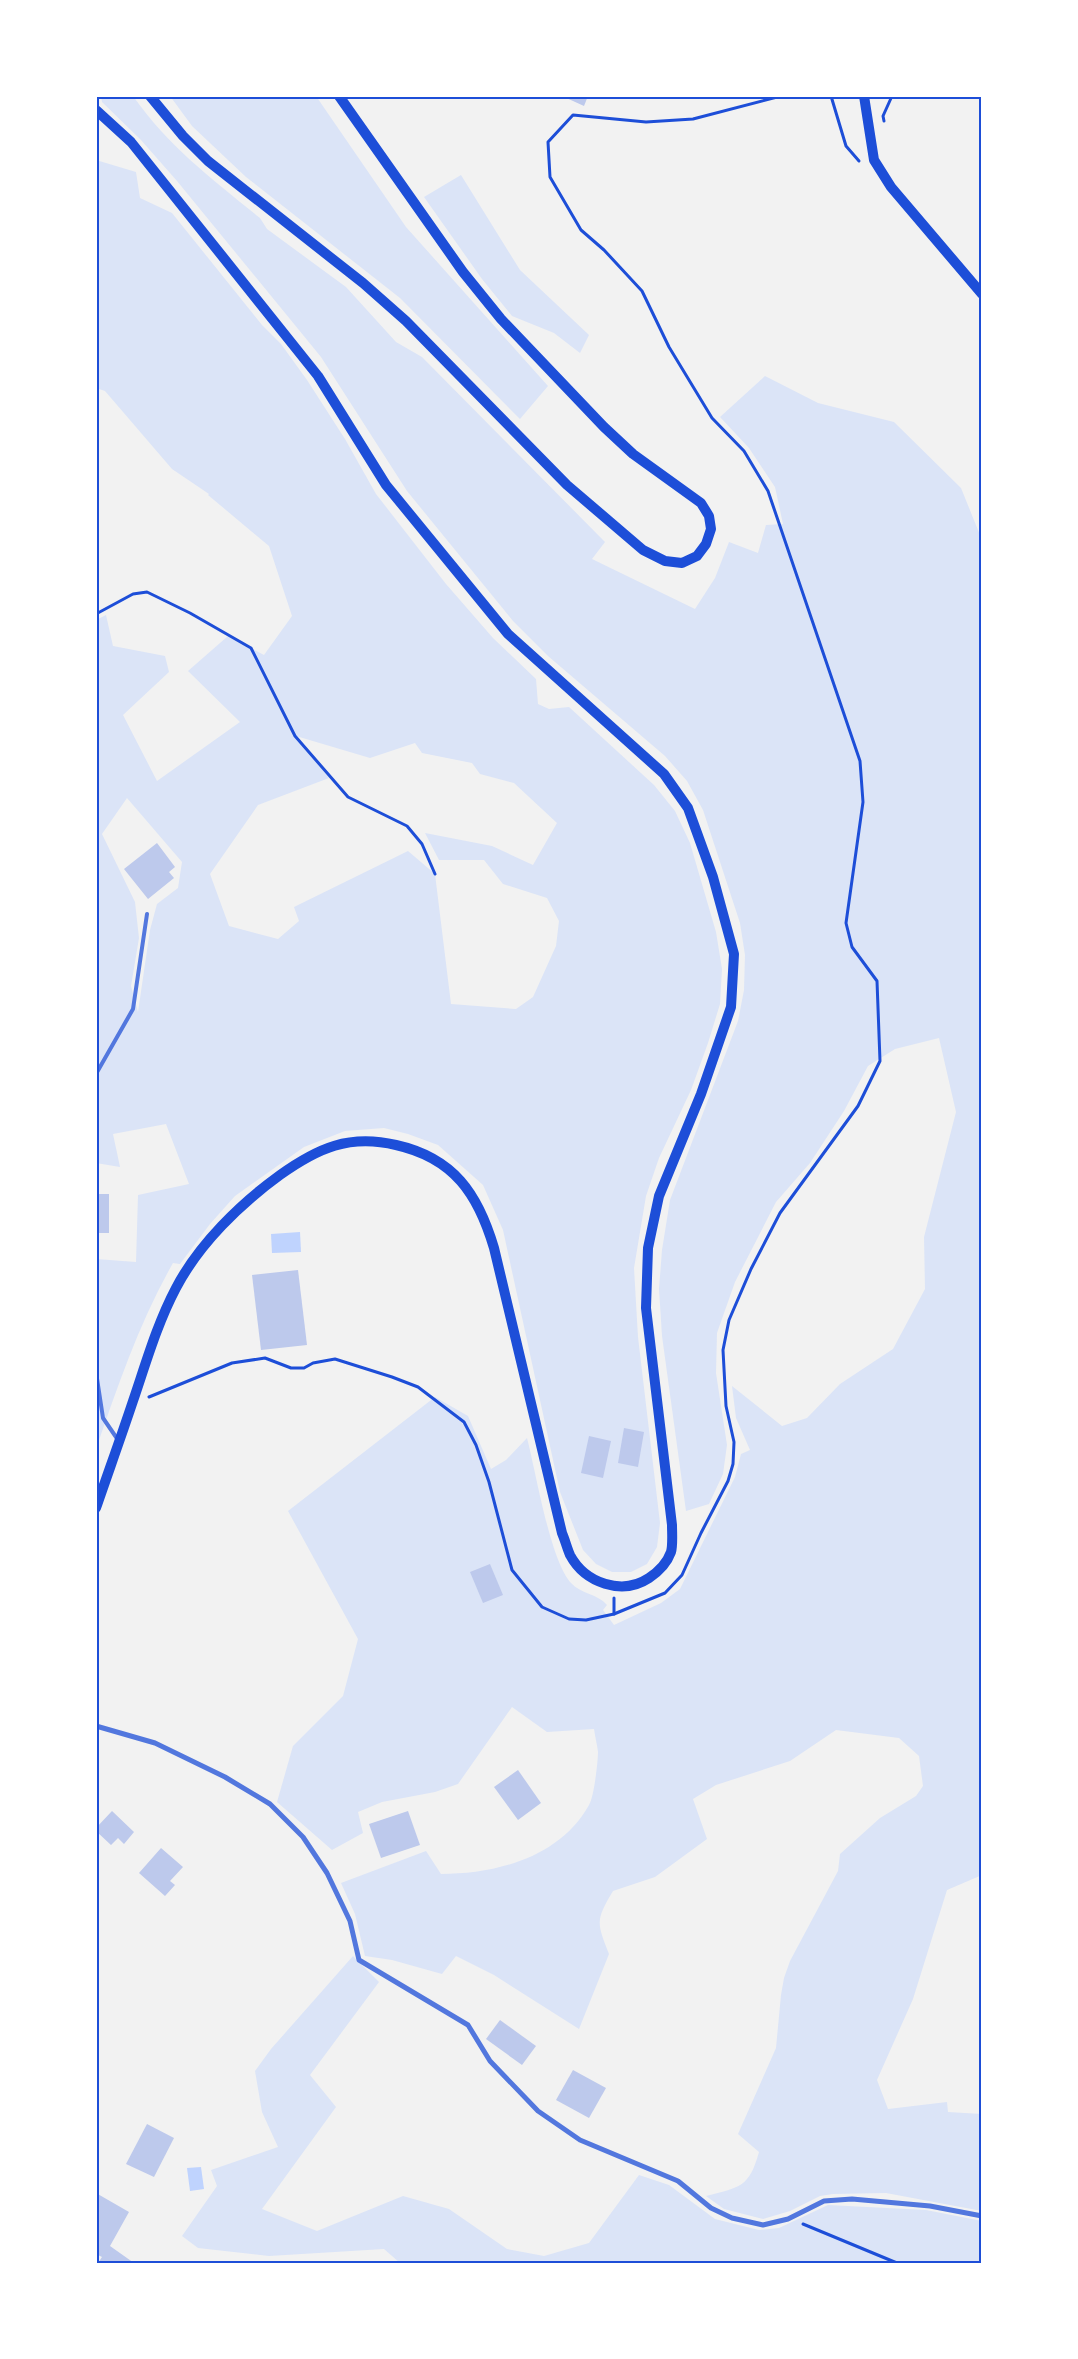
<svg xmlns="http://www.w3.org/2000/svg" width="1078" height="2359" font-family="'Varela Round',sans-serif">
  <style>
    .green { fill: #dbe4f7; fill-rule: evenodd }
    .water { fill: #bfd3fe }
    .building { fill: #bdc9ec }
    .lines { fill: none; stroke-linecap: round; stroke-linejoin: round }
    .path { stroke: #1d4ed8; stroke-width: 3 }
    .service { stroke: #5277de; stroke-width: 4 }
    .minor { stroke: #5277de; stroke-width: 5 }
    .secondary { stroke: #1d4ed8; stroke-width: 10 }
    .neatline { fill: none; stroke: #1d4ed8; stroke-width: 2 }
  </style>
  <rect width="100%" height="100%" fill="#f2f2f2"/>
  <!-- green -->
  <g class="green">
    <path d="M101,96h32c36,51 79,83 127,122l7,11 79,58 50,55 26,15 183,185 -13,17 103,50 20,-31 14,-36 29,11 8,-28 17,-1 -8,-37 -26,-39 -29,-31 45,-41 53,27 76,19 67,66 21,52v1335l-35,15 -34,109 -36,81 11,29 59,-7 1,10 34,2v97l-96,-18 -53,1 -13,2 -30,15 -27,8 -39,-10 -18,-13c34,-9 43,-8 53,-44l-21,-18 38,-86 5,-53 3,-17 6,-17 48,-90 2,-17 40,-36 36,-22 7,-10 -4,-30 -20,-18 -63,-8 -46,31 -74,24 -23,14 14,40 -52,38 -42,14c-18,30 -16,32 -4,63l-30,75 -85,-54 -38,-19 -14,18 -50,-14 -27,-4 -10,-42 -14,-31 85,-32 15,23c56,0 119,-17 148,-69 5,-8 9,-43 9,-53 -1,-8 -3,-16 -4,-23l-47,3 -35,-25 -54,77 -23,8 -53,10 -24,10 5,21 -31,17 -55,-48 16,-56 50,-50 15,-57 -70,-128 147,-114 33,19 23,53 15,-9 21,-22c9,34 23,122 44,145 10,11 27,11 36,22l-4,5 11,15 47,-22 19,-14 55,-112 6,-23 9,-4 -14,-32 -4,-32 50,40 25,-8 33,-34 53,-35 32,-60 -1,-52 32,-125 -17,-74 -44,11 -27,17 -24,45 -34,52 -34,39 -41,80 -18,51 -1,40 11,72 -4,29 -14,30 -23,7 -24,-175 -3,-47 3,-39 8,-50 68,-179 6,-31 1,-35 -5,-32 -37,-113 -16,-29 -22,-25 -117,-100 -35,-35 -106,-130 -86,-134 -144,-176 -36,-41 -39,-38z"/>
    <polygon points="170,96 316,96 406,227 548,386 520,419 400,298 246,177 192,126"/>
    <path d="M96,160l40,12 4,26 32,15 90,112 19,19 26,36 38,59 31,55 70,90 47,54 43,41 2,25 11,5 20,-2 85,78 21,26 15,32 26,89 6,37 -2,35 -12,39 -17,47 -32,68 -13,38 -12,72 4,69 22,186 -3,24 -10,17 -16,8h-19l-16,-8 -13,-14 -23,-58 -57,-262 -20,-45 -45,-40 -30,-11 -24,-6 -39,3 -41,16 -69,49 -25,28 -30,40 -7,-1c-33,58 -55,122 -77,186v-190l40,3 2,-67 51,-11 -23,-60 -53,10 7,33 -24,-4v-543l10,-5 7,31 52,10 4,16 -46,43 34,66 83,-59 -52,-51 40,-35 36,19 28,-39 -23,-70 -61,-51 1,-1 -37,-25 -67,-78 -9,-3zM296,736l74,22 45,-15 7,10 50,10 8,11 34,9 43,40 -24,42 -41,-19 -67,-13 14,27h45l19,24 44,14 12,23 -3,25 -23,51 -17,12 -65,-5 -16,-130 -27,-23 -114,56 5,14 -21,18 -49,-13 -19,-52 48,-69 71,-27zM127,798l55,64 -4,26 -21,16 -7,26 -12,82 -7,-26 8,-48 -4,-36 -33,-68z"/>
    <polygon points="461,175 520,270 589,335 580,353 554,333 512,316 482,279 424,197"/>
    <polygon points="353,1956 379,1982 310,2075 336,2107 262,2209 317,2231 403,2196 449,2209 507,2249 544,2256 589,2243 639,2175 669,2185 715,2219 759,2230 779,2228 828,2205 926,2210 982,2221 982,2263 400,2263 384,2249 269,2256 198,2248 182,2236 217,2186 211,2170 278,2147 262,2112 255,2071 271,2049"/>
  </g>
  <!-- water -->
  <g class="water">
    <polygon points="300,1232 301,1252 272,1253 271,1234"/>
    <polygon points="201,2167 204,2189 190,2191 187,2168"/>
  </g>
  <!-- building -->
  <g class="building">
    <polygon points="562,96 588,96 584,106"/>
    <polygon points="157,843 175,867 169,872 174,878 148,899 124,869"/>
    <rect x="96" y="1194" width="13" height="39"/>
    <polygon points="298,1270 307,1345 261,1350 252,1275"/>
    <polygon points="624,1428 644,1432 638,1467 618,1463"/>
    <polygon points="589,1436 611,1441 603,1478 581,1473"/>
    <polygon points="490,1564 503,1595 483,1603 470,1572"/>
    <polygon points="518,1770 541,1803 518,1820 494,1787"/>
    <polygon points="112,1811 134,1832 124,1844 118,1838 111,1845 96,1831 96,1828"/>
    <polygon points="408,1811 420,1845 381,1858 369,1824"/>
    <polygon points="161,1848 183,1867 170,1881 175,1885 165,1896 139,1873"/>
    <polygon points="500,2020 536,2046 522,2065 486,2039"/>
    <polygon points="573,2070 606,2088 589,2118 556,2100"/>
    <polygon points="147,2124 174,2138 154,2177 126,2164"/>
    <polygon points="96,2193 129,2212 110,2246 134,2263 98,2263 102,2257 96,2254"/>
  </g>
  <g class="lines">
    <!-- path -->
    <g class="path">
      <polyline points="831,96 846,146 859,161"/>
      <polyline points="884,121 883,116 892,96"/>
      <polyline points="96,614 133,594 147,592 190,613 251,648 295,736 348,797 407,826 422,844 435,874"/>
      <polyline points="149,1397 232,1363 265,1358 291,1368 304,1368 313,1363 335,1359 392,1377 418,1387 464,1422 476,1445 489,1482 512,1570 542,1607 569,1619 586,1620 614,1614 665,1593 682,1575 701,1533 728,1481 733,1464 734,1442 726,1406 723,1350 729,1320 751,1269 780,1213 858,1106 880,1061 877,981 852,947 846,923 863,802 860,761 768,491 744,451 712,418 669,347 642,291 604,250 581,230 550,177 548,142 573,115 646,122 693,119 781,96"/>
      <polyline points="614,1614 614,1598"/>
      <polyline points="803,2224 897,2263"/>
    </g>
    <!-- service -->
    <g class="service">
      <polyline points="96,1074 133,1009 147,914"/>
      <polyline points="96,1372 103,1418 118,1440"/>
    </g>
    <!-- minor -->
    <polyline class="minor" points="96,1726 155,1743 225,1777 270,1804 303,1837 327,1873 350,1921 359,1960 468,2025 490,2061 538,2111 580,2140 678,2181 711,2208 732,2218 763,2225 788,2219 824,2201 852,2199 930,2206 982,2216"/>
    <!-- secondary -->
    <g class="secondary">
      <polyline points="150,96 183,136 208,161 363,283 406,321 567,485 643,550 665,561 682,563 697,556 706,544 711,529 709,516 701,503 633,454 604,427 501,319 463,272 339,96"/>
      <polyline points="864,96 874,160 891,187 982,294"/>
      <path d="M96,110l35,32 187,234 68,109 122,149 156,140 24,34 25,69 21,77 -3,53 -30,87 -42,102 -11,52 -2,60 26,217c0,8 1,20 -1,27 -4,11 -13,20 -22,26 -27,18 -64,5 -79,-23 -3,-7 -5,-15 -8,-22l-68,-285c-16,-54 -40,-90 -98,-103 -47,-11 -78,3 -116,30 -40,29 -81,69 -104,113 -19,36 -30,75 -43,113 -12,36 -25,72 -37,107"/>
    </g>
  </g>
  <!-- border -->
  <rect width="1078" height="2359" fill="none" stroke="#ffffff" stroke-width="195"/>
  <rect x="98" y="98" width="882" height="2164" class="neatline"/>
</svg>
